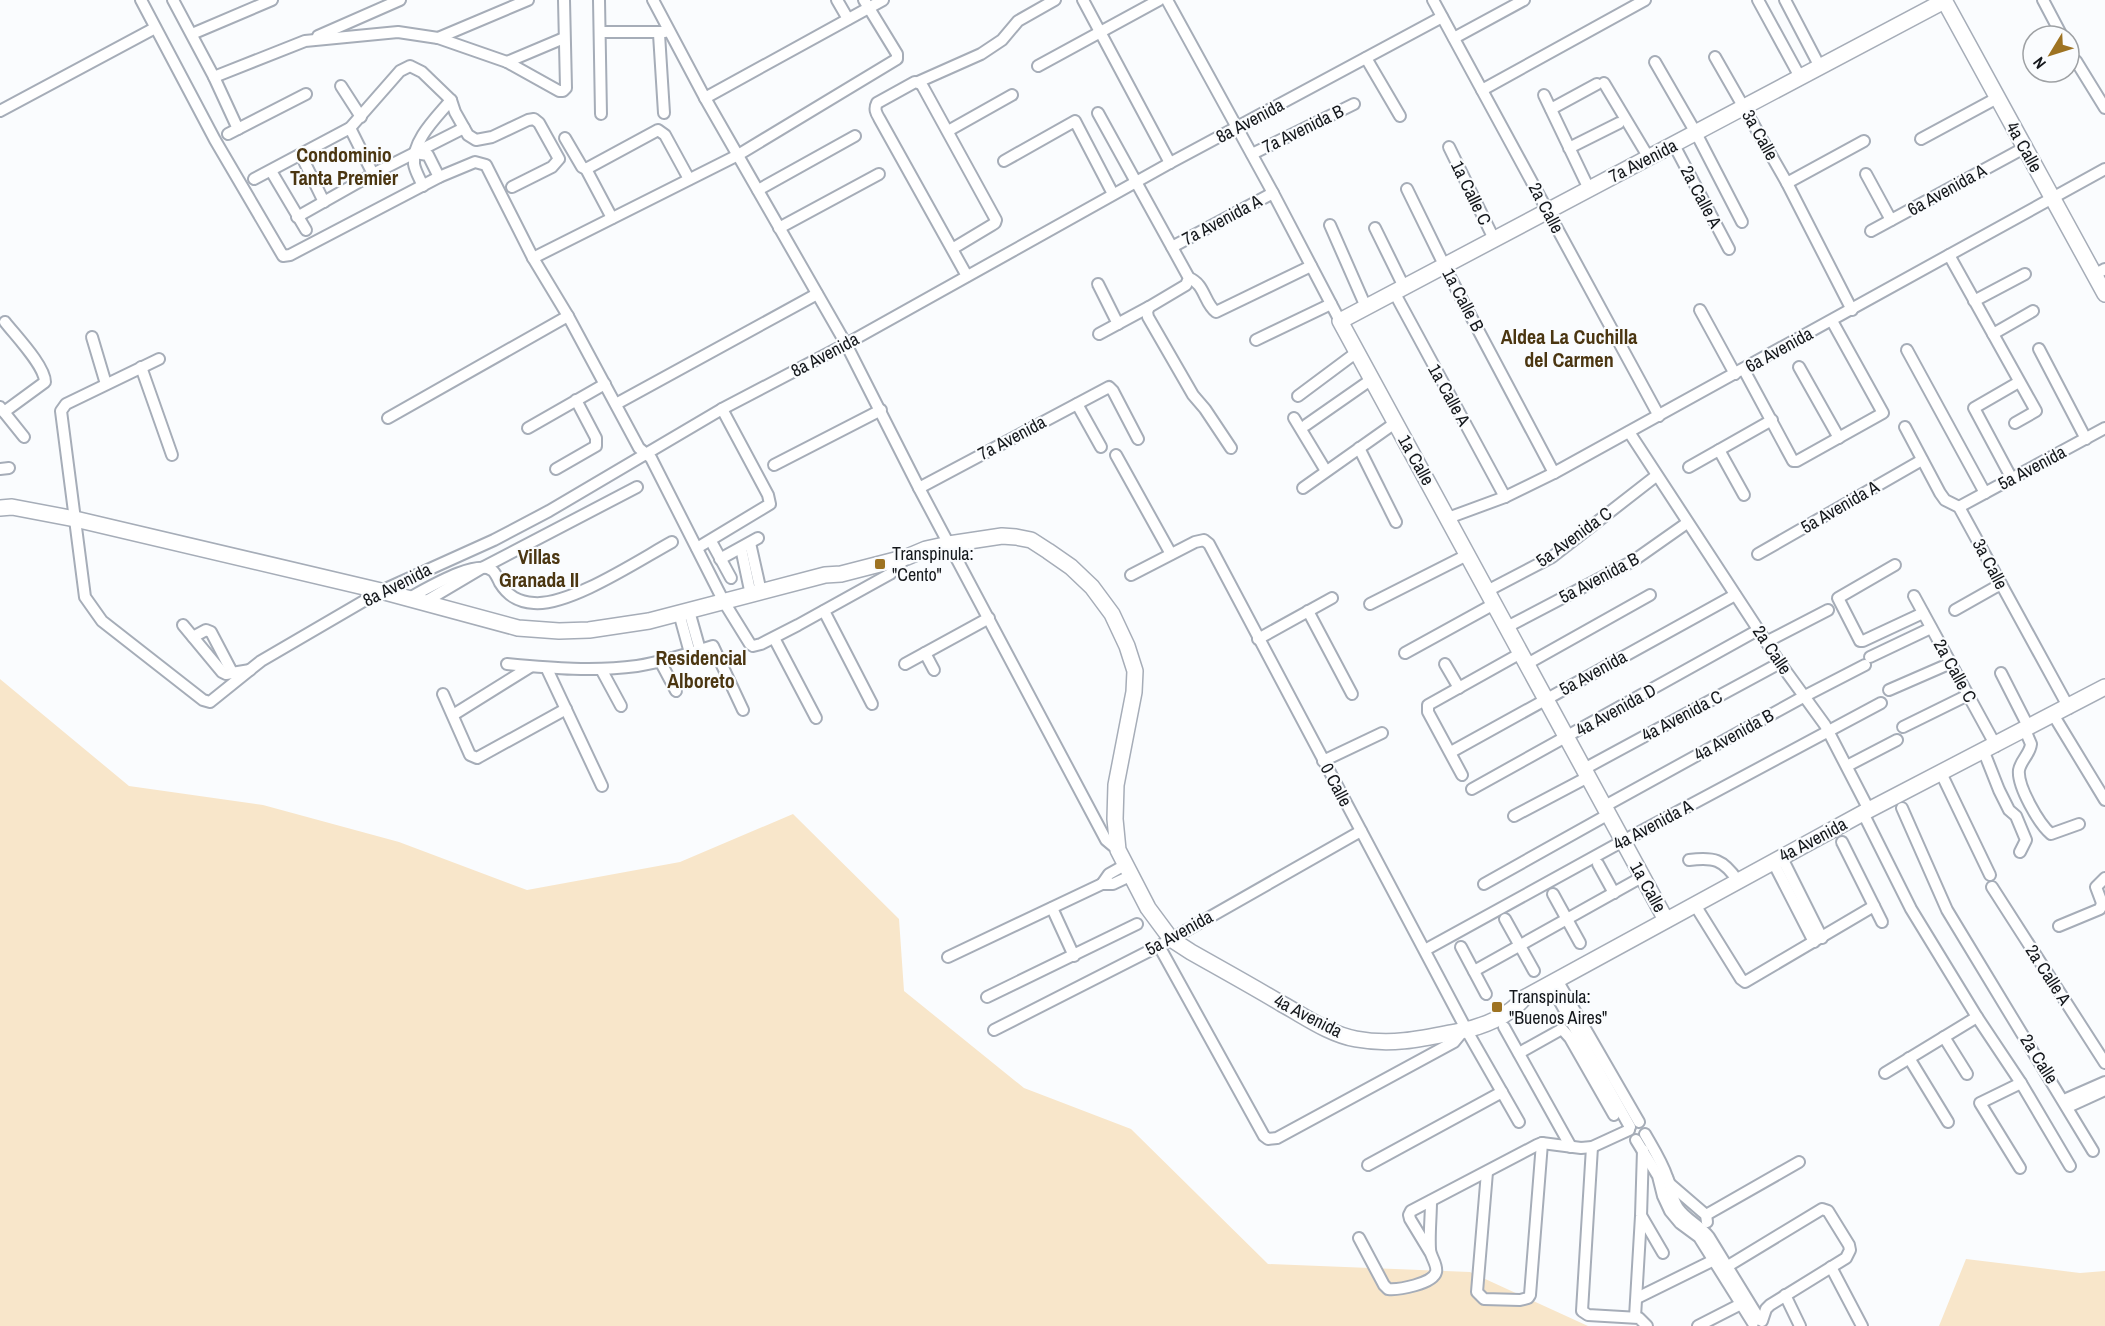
<svg xmlns="http://www.w3.org/2000/svg" width="2105" height="1326" font-family="'Archivo Narrow',sans-serif">
  <style>
    .green { fill: #f8e6ca }
    .lines { fill: none; stroke-linecap: round; stroke-linejoin: round }
    .street-casing { stroke: #a6adb8; stroke-width: 14 }
    .secondary-casing { stroke: #a6adb8; stroke-width: 18 }
    .street { stroke: #fff; stroke-width: 10 }
    .secondary { stroke: #fff; stroke-width: 15 }
    .poi-dot { fill: #9e7322; stroke: #fafcfe; stroke-width: 2 }
    .labels { text-anchor: middle; stroke-width: 4.5; stroke-linejoin: round; paint-order: stroke }
    .street-label { font-size: 18px; fill: #15181c; stroke: #fafcfe }
    .poi-label { font-size: 18px; fill: #15181c; stroke: #fafcfe; text-anchor: start }
    .neighbourhood-label { font-size: 20px; font-weight: bold; fill: #4b3611; stroke: #fafcfe }
  </style>
  <rect width="100%" height="100%" fill="#fafcfe"/>
  <!-- green -->
  <g class="green">
    <polygon points="0,679 129,786 263,805 399,842 527,890 680,862 793,814 899,919 904,991 1024,1088 1131,1129 1268,1264 1470,1272 1588,1326 0,1326"/>
    <polygon points="1966,1259 2080,1273 2105,1271 2105,1326 1939,1326"/>
  </g>
  <g class="lines">
    <!-- street casing -->
    <g class="street-casing">
      <g id="street">
        <polyline points="141,0 215,140 283,256 290,255 439,177 475,162 486,165 533,258 568,316 639,448 651,458 724,602 750,644 753,646 761,644 798,625 890,574 905,559"/>
        <polyline points="173,0 214,77 238,129"/>
        <polyline points="599,0 601,114"/>
        <polyline points="653,0 705,98 846,344 919,488 1106,840 1118,850"/>
        <polyline points="837,0 848,19"/>
        <polyline points="1083,0 1170,163"/>
        <polyline points="1167,0 1273,193 1340,321"/>
        <polyline points="1433,0 1659,416"/>
        <polyline points="1758,0 1800,77"/>
        <polyline points="1785,0 1820,67"/>
        <polyline points="2043,0 2062,36"/>
        <polyline points="600,32 665,32"/>
        <polyline points="192,34 272,0"/>
        <polyline points="659,34 664,113"/>
        <polyline points="318,36 400,0"/>
        <polyline points="438,38 528,0"/>
        <polyline points="1454,38 1524,0"/>
        <polyline points="2069,49 2072,54"/>
        <polyline points="1715,57 1787,183 1852,310"/>
        <polyline points="1366,58 1400,116"/>
        <polyline points="2076,61 2105,108"/>
        <polyline points="507,62 564,38"/>
        <polyline points="1655,62 1696,133 1742,222"/>
        <polyline points="1038,66 1159,0"/>
        <polyline points="214,77 305,41 398,32 438,38 507,62 559,91 563,91 566,88 564,0"/>
        <polyline points="918,82 981,54 1002,40 1018,21 1055,0"/>
        <polyline points="1604,83 1649,158"/>
        <polyline points="341,86 361,117"/>
        <polyline points="1482,90 1645,0"/>
        <polyline points="1544,95 1589,189"/>
        <polyline points="705,98 883,0"/>
        <polyline points="1551,109 1597,84"/>
        <polyline points="0,111 155,28"/>
        <polyline points="1098,113 1189,278 1186,285 1149,307 1147,312 1148,317 1193,395 1205,409 1231,448"/>
        <polyline points="350,128 373,174"/>
        <polyline points="948,131 1012,95"/>
        <polyline points="228,134 306,94"/>
        <polyline points="565,138 582,167 586,169 612,218"/>
        <polyline points="1921,139 1997,98"/>
        <polyline points="1674,145 1729,249"/>
        <polyline points="1449,147 1494,239"/>
        <polyline points="1569,148 1619,123"/>
        <polyline points="415,153 428,155 439,177"/>
        <polyline points="1252,154 1354,104"/>
        <polyline points="301,155 324,202"/>
        <polyline points="1004,161 1075,121 1113,194"/>
        <polyline points="586,169 658,130 665,135 689,179"/>
        <polyline points="271,171 306,230"/>
        <polyline points="1866,174 1891,220"/>
        <polyline points="254,179 350,128 400,71 410,66 422,72 451,100 455,112 468,135 476,140 492,137 528,120 534,119 539,123 559,159 552,167 512,187"/>
        <polyline points="1787,183 1864,141"/>
        <path d="M423,186c-3,-7 -8,-15 -9,-22 -2,-24 23,-47 37,-64"/>
        <polyline points="1407,189 1449,275 1554,473"/>
        <polyline points="758,190 855,136"/>
        <polyline points="297,217 373,174 464,128"/>
        <polyline points="1330,225 1366,307"/>
        <polyline points="779,228 879,174"/>
        <polyline points="1375,228 1404,287"/>
        <polyline points="1871,231 2024,148"/>
        <polyline points="1172,247 1273,193"/>
        <path d="M952,249l40,-24 3,-2 1,-3 -73,-133 -2,-3 -6,-2 -38,21c-3,6 -1,10 2,15l88,158"/>
        <polyline points="1949,255 2036,411 2015,423"/>
        <polyline points="533,258 738,155 897,59 897,54 864,0"/>
        <polyline points="2094,275 2105,269"/>
        <path d="M1189,278c16,6 15,25 27,34l95,-46"/>
        <polyline points="1098,284 1118,324"/>
        <polyline points="1394,292 1505,497"/>
        <polyline points="1974,301 2025,274"/>
        <polyline points="1700,310 1735,374"/>
        <polyline points="1099,334 1149,307"/>
        <polyline points="1993,334 2033,311"/>
        <polyline points="92,337 106,384"/>
        <polyline points="1256,340 1331,304"/>
        <polyline points="2039,349 2086,439"/>
        <polyline points="1907,350 1985,493"/>
        <polyline points="159,359 66,404 61,411 85,597 102,621 203,700 210,702 261,661 381,591 494,540 549,511 722,409 846,344 1170,163 1442,17"/>
        <polyline points="141,367 172,455"/>
        <polyline points="1799,367 1839,438"/>
        <polyline points="1744,370 1793,461 1797,461 1883,413 1832,321"/>
        <polyline points="1298,396 1357,352"/>
        <polyline points="616,404 817,294"/>
        <polyline points="1077,404 1101,447"/>
        <polyline points="0,407 24,437"/>
        <path d="M4,412l41,-30c0,-16 -30,-47 -40,-60"/>
        <polyline points="388,418 568,316"/>
        <polyline points="1294,418 1326,471"/>
        <polyline points="1306,425 1372,379"/>
        <polyline points="1905,427 1940,493 1945,500 1959,507 2069,708"/>
        <polyline points="528,428 605,384"/>
        <polyline points="1629,432 1780,663 1825,725 1869,810"/>
        <polyline points="1359,448 1396,522"/>
        <polyline points="1719,450 1744,495"/>
        <polyline points="1116,455 1171,554"/>
        <polyline points="774,465 881,410"/>
        <polyline points="1689,467 1772,420"/>
        <polyline points="0,469 9,468"/>
        <polyline points="556,469 596,446 596,438 576,400"/>
        <polyline points="2012,479 1974,408 2019,382"/>
        <polyline points="919,488 1109,387 1113,391 1138,439"/>
        <polyline points="1303,488 1395,423"/>
        <polyline points="1959,507 2105,428"/>
        <polyline points="1448,518 1505,497 1554,473 2105,169"/>
        <polyline points="750,543 761,592"/>
        <polyline points="713,545 731,578"/>
        <polyline points="697,548 770,504 768,495 722,409"/>
        <polyline points="741,548 751,595"/>
        <polyline points="1758,554 1922,460"/>
        <polyline points="720,559 758,538"/>
        <polyline points="1895,565 1838,598 1860,641 1863,641 1923,613"/>
        <polyline points="1131,575 1195,542 1204,540 1209,544 1465,1027"/>
        <polyline points="1487,591 1552,557 1656,476"/>
        <polyline points="1914,596 1996,746"/>
        <path d="M407,599c16,-8 70,-42 86,-28 3,3 5,8 7,12 8,13 18,19 34,20 36,3 105,-43 138,-61"/>
        <polyline points="423,603 482,568 637,487"/>
        <polyline points="1370,604 1467,555"/>
        <polyline points="1955,610 2001,584"/>
        <polyline points="689,611 700,650"/>
        <polyline points="824,611 872,704"/>
        <polyline points="1308,611 1352,694"/>
        <polyline points="679,613 690,653"/>
        <polyline points="183,625 222,672 226,674 250,670"/>
        <polyline points="1507,627 1633,561 1687,523"/>
        <polyline points="193,637 206,630 211,632 232,672"/>
        <polyline points="774,638 816,718"/>
        <polyline points="1258,639 1332,598"/>
        <polyline points="1766,642 1828,610"/>
        <polyline points="925,653 934,670"/>
        <polyline points="1405,653 1494,604"/>
        <polyline points="1870,657 1931,628"/>
        <polyline points="660,661 676,691"/>
        <path d="M507,664c44,4 86,8 130,2 26,-4 51,-12 76,-20l30,64"/>
        <polyline points="905,664 989,618"/>
        <polyline points="1445,664 1459,688"/>
        <polyline points="1527,664 1650,595"/>
        <polyline points="547,669 602,786"/>
        <polyline points="601,669 621,706"/>
        <polyline points="2001,673 2029,728"/>
        <polyline points="1889,690 1951,663"/>
        <polyline points="443,694 470,755 477,758 566,709"/>
        <polyline points="453,715 530,667"/>
        <polyline points="2054,716 2105,800"/>
        <polyline points="1903,727 1968,695"/>
        <path d="M2025,730l6,14c-1,10 -10,16 -12,26 -2,16 20,54 32,64l28,-10"/>
        <polyline points="1451,752 1735,595"/>
        <polyline points="1984,752 1999,790 2009,810 2016,816 2026,840 2020,852"/>
        <polyline points="1323,761 1382,733"/>
        <polyline points="1847,766 1897,740"/>
        <polyline points="1584,769 1780,663"/>
        <polyline points="1941,773 1990,875"/>
        <polyline points="1462,775 1428,712 1428,705 1521,653"/>
        <polyline points="1472,789 1758,630"/>
        <polyline points="1605,806 1803,697 1865,665"/>
        <polyline points="1902,808 1947,910 2093,1151"/>
        <polyline points="1863,813 1911,909 1977,1017 2021,1083 2070,1166"/>
        <polyline points="1514,816 1588,777"/>
        <polyline points="1842,842 1882,922"/>
        <polyline points="1782,858 1822,938"/>
        <path d="M1689,860c25,-3 34,-1 49,21"/>
        <polyline points="1773,862 1814,942"/>
        <polyline points="1598,864 1614,893"/>
        <polyline points="1102,884 1109,874 1125,865"/>
        <polyline points="1484,884 1609,814"/>
        <polyline points="1992,887 2105,1063"/>
        <polyline points="1553,894 1580,943"/>
        <polyline points="1695,905 1741,979 1745,982 1874,906"/>
        <polyline points="1052,908 1074,956"/>
        <polyline points="1505,919 1534,971"/>
        <polyline points="2059,926 2100,909 2102,903 2096,887 2105,878"/>
        <polyline points="1159,946 1264,1136 1268,1139 1277,1138 1454,1042 1463,1031"/>
        <polyline points="1461,947 1486,994"/>
        <polyline points="1425,950 1623,841 1881,703"/>
        <polyline points="948,957 1102,884 1113,884 1130,876"/>
        <polyline points="1474,971 1642,877"/>
        <polyline points="1557,980 1639,1122"/>
        <polyline points="1550,984 1630,1127"/>
        <polyline points="987,997 1137,924"/>
        <polyline points="1504,1027 1571,1147"/>
        <polyline points="994,1030 1159,946 1361,831"/>
        <polyline points="1467,1031 1519,1122"/>
        <polyline points="1944,1037 1967,1074"/>
        <polyline points="1519,1053 1562,1029 1570,1038 1614,1115"/>
        <polyline points="1909,1058 1948,1122"/>
        <polyline points="1885,1073 1977,1017"/>
        <polyline points="2064,1100 2105,1082"/>
        <polyline points="2068,1107 2105,1090"/>
        <path d="M1645,1134c8,14 17,28 22,43 5,11 4,21 11,31 8,12 22,17 31,29l51,83"/>
        <polyline points="1636,1140 1658,1176 1663,1196 1670,1211 1680,1223 1699,1237 1753,1323"/>
        <polyline points="1592,1147 1582,1311 1588,1315 1639,1318 1647,1326"/>
        <polyline points="1368,1165 1502,1092"/>
        <polyline points="2020,1168 1980,1103 2021,1083"/>
        <polyline points="1487,1172 1477,1292 1484,1299 1520,1300 1528,1298 1530,1295 1542,1143"/>
        <polyline points="1670,1184 1706,1215 1707,1222"/>
        <polyline points="1706,1215 1799,1162"/>
        <polyline points="1642,1217 1663,1253"/>
        <path d="M1359,1238l25,47 4,4c10,1 45,-5 48,-17 2,-7 -6,-16 -6,-23 -1,-16 1,-32 1,-48"/>
        <polyline points="1430,1252 1410,1219 1409,1215 1411,1211 1537,1145 1542,1143 1581,1148 1592,1147 1629,1130"/>
        <polyline points="1728,1266 1822,1209 1828,1211 1849,1245 1850,1250 1846,1258 1770,1305 1766,1309 1762,1321"/>
        <polyline points="1831,1267 1862,1326"/>
        <polyline points="1785,1295 1800,1326"/>
        <polyline points="1637,1298 1714,1260"/>
        <polyline points="1635,1317 1641,1216 1643,1150"/>
        <polyline points="1698,1326 1741,1304"/>
      </g>
    </g>
    <!-- secondary casing -->
    <g class="secondary-casing">
      <g id="secondary">
        <polyline points="1944,0 2105,294"/>
        <path d="M0,508l12,-1 63,12 306,72 137,37 41,3 30,-1 60,-9 176,-46 16,-1 66,-17 19,-8 23,-5 53,-8 14,1 15,3 17,11 23,16 21,20 20,27 15,32 8,25 -1,21 -18,93 -1,34 3,31 30,58 23,31 20,13c30,17 61,34 91,52 24,13 47,30 74,35 38,7 69,-1 104,-8 23,-4 49,-15 64,-33l339,-185 242,-126"/>
        <polyline points="1666,920 1340,321 1944,1"/>
      </g>
    </g>
    <!-- street -->
    <use href="#street" class="street"/>
    <!-- secondary -->
    <use href="#secondary" class="secondary"/>
  </g>
  <!-- markers -->
  <g class="poi-dot">
    <rect x="874" y="558" width="12" height="12" rx="3"/>
    <rect x="1491" y="1001" width="12" height="12" rx="3"/>
  </g>
  <g class="labels">
    <!-- street labels -->
    <g class="street-label">
      <text transform="translate(1250 121) rotate(-28)" y="6">8a Avenida</text>
      <text transform="translate(1303 129) rotate(-26)" y="6">7a Avenida B</text>
      <text transform="translate(1760 135) rotate(61)" y="6">3a Calle</text>
      <text transform="translate(2024 147) rotate(61)" y="6">4a Calle</text>
      <text transform="translate(1643 161) rotate(-27)" y="6">7a Avenida</text>
      <text transform="translate(1947 190) rotate(-29)" y="6">6a Avenida A</text>
      <text transform="translate(1471 193) rotate(64)" y="6">1a Calle C</text>
      <text transform="translate(1701 197) rotate(62)" y="6">2a Calle A</text>
      <text transform="translate(1546 208) rotate(62)" y="6">2a Calle</text>
      <text transform="translate(1222 220) rotate(-28)" y="6">7a Avenida A</text>
      <text transform="translate(1463 300) rotate(62)" y="6">1a Calle B</text>
      <text transform="translate(1779 350) rotate(-29)" y="6">6a Avenida</text>
      <text transform="translate(825 355) rotate(-28)" y="6">8a Avenida</text>
      <text transform="translate(1449 395) rotate(61)" y="6">1a Calle A</text>
      <text transform="translate(1012 438) rotate(-28)" y="6">7a Avenida</text>
      <text transform="translate(1416 460) rotate(61)" y="6">1a Calle</text>
      <text transform="translate(2032 468) rotate(-28)" y="6">5a Avenida</text>
      <text transform="translate(1840 507) rotate(-30)" y="6">5a Avenida A</text>
      <text transform="translate(1574 537) rotate(-36)" y="6">5a Avenida C</text>
      <text transform="translate(1990 564) rotate(62)" y="6">3a Calle</text>
      <text transform="translate(1599 578) rotate(-28)" y="6">5a Avenida B</text>
      <text transform="translate(397 585) rotate(-27)" y="6">8a Avenida</text>
      <text transform="translate(1772 650) rotate(56)" y="6">2a Calle</text>
      <text transform="translate(1955 671) rotate(61)" y="6">2a Calle C</text>
      <text transform="translate(1593 673) rotate(-29)" y="6">5a Avenida</text>
      <text transform="translate(1616 710) rotate(-29)" y="6">4a Avenida D</text>
      <text transform="translate(1682 716) rotate(-28)" y="6">4a Avenida C</text>
      <text transform="translate(1734 735) rotate(-29)" y="6">4a Avenida B</text>
      <text transform="translate(1336 785) rotate(62)" y="6">0 Calle</text>
      <text transform="translate(1653 825) rotate(-28)" y="6">4a Avenida A</text>
      <text transform="translate(1813 840) rotate(-28)" y="6">4a Avenida</text>
      <text transform="translate(1648 887) rotate(61)" y="6">1a Calle</text>
      <text transform="translate(1179 933) rotate(-29)" y="6">5a Avenida</text>
      <text transform="translate(2048 975) rotate(57)" y="6">2a Calle A</text>
      <text transform="translate(1308 1016) rotate(27)" y="6">4a Avenida</text>
      <text transform="translate(2039 1059) rotate(58)" y="6">2a Calle</text>
    </g>
    <!-- poi labels -->
    <g class="poi-label">
      <text x="892" y="560">Transpinula:<tspan x="892" dy="21">"Cento"</tspan></text>
      <text x="1509" y="1003">Transpinula:<tspan x="1509" dy="21">"Buenos Aires"</tspan></text>
    </g>
    <!-- neighbourhood labels -->
    <g class="neighbourhood-label">
      <text x="344" y="162">Condominio<tspan x="344" dy="23">Tanta Premier</tspan></text>
      <text x="1569" y="344">Aldea La Cuchilla<tspan x="1569" dy="23">del Carmen</tspan></text>
      <text x="539" y="564">Villas<tspan x="539" dy="23">Granada II</tspan></text>
      <text x="701" y="665">Residencial<tspan x="701" dy="23">Alboreto</tspan></text>
    </g>
  </g>
  <!-- north arrow -->
  <g transform="translate(2051 54) rotate(232)"><circle r="28" fill="#fafcfe" stroke="#9ea1a4" stroke-width="1.5"/>
  <path d="M0-4.5L10 22L0 15L-10 22Z" fill="#9e7322"/>
  <text y="-9" font-size="16" font-weight="bold" text-anchor="middle" fill="#15181c">N</text>
  </g>
</svg>
